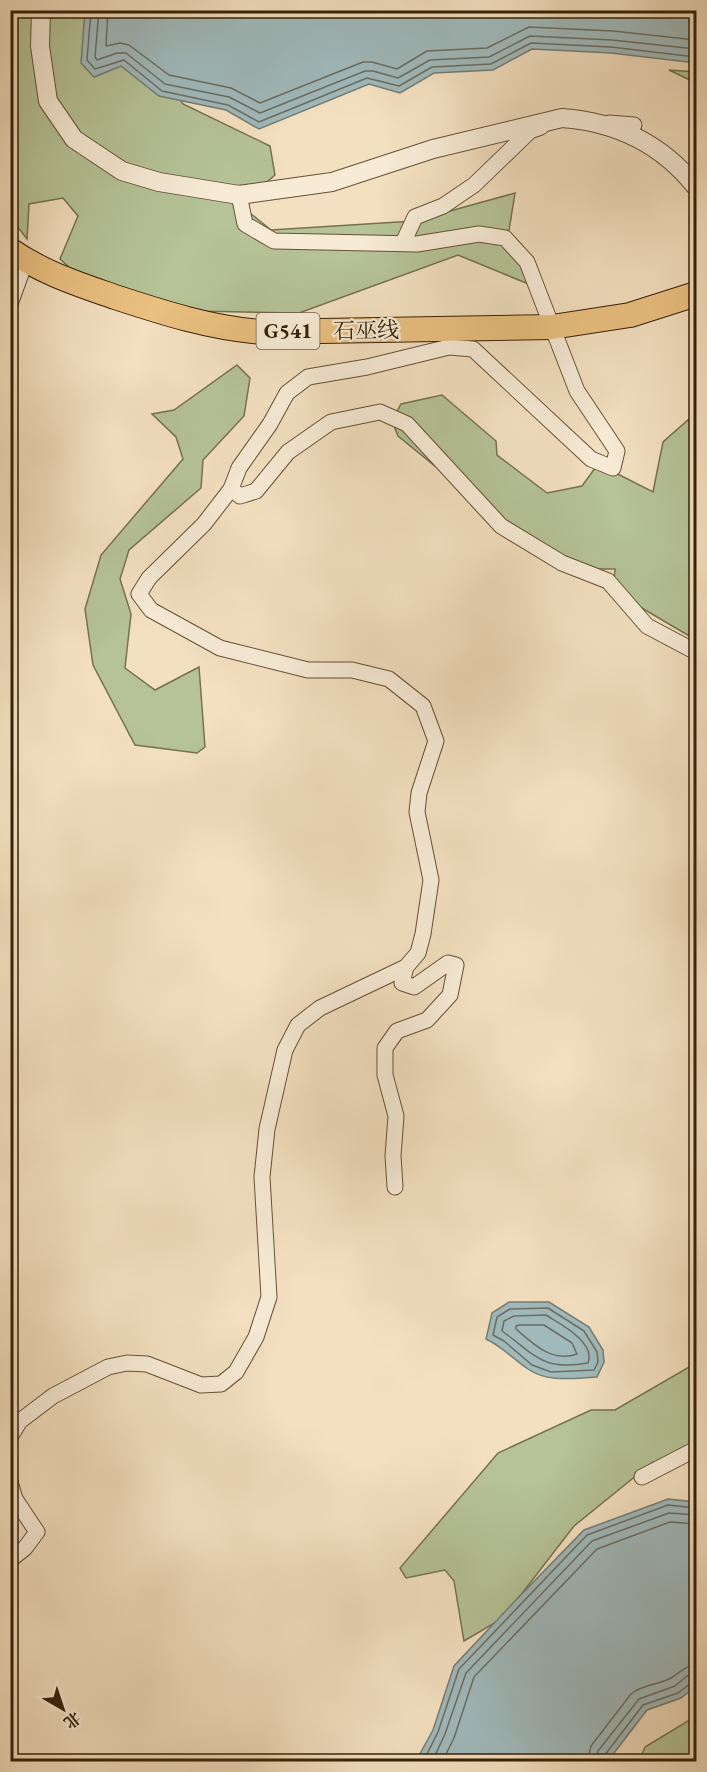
<svg xmlns="http://www.w3.org/2000/svg" width="707" height="1772" font-family="'EB Garamond','Noto Serif SC',serif">
  <style>
    .green { fill: #b5c397; stroke: #76724f; stroke-width: 1.5 }
    .water { fill: #a0babc; stroke: #767d74; stroke-width: 1.5 }
    .lines { fill: none; stroke-linecap: round; stroke-linejoin: round }
    .shore { stroke: #6b6e62; stroke-width: 1.5 }
    .minor-casing { stroke: #655135; stroke-width: 17 }
    .tertiary-casing { stroke: #655135; stroke-width: 20 }
    .trunk-casing { stroke: #362107; stroke-width: 26 }
    .minor { stroke: #f7ebd6; stroke-width: 15 }
    .tertiary { stroke: #f7ebd6; stroke-width: 18 }
    .trunk { stroke: #eac080; stroke-width: 24 }
    .labels { text-anchor: middle; stroke-width: 4.5; stroke-linejoin: round; paint-order: stroke }
    .shield { fill: #f7ebd6; stroke: #705e45; stroke-width: 1.5 }
    .shield-label { font-size: 21px; font-weight: bold; fill: #362107 }
    .street-label { font-size: 22px; fill: #362107; stroke: #f7ebd6 }
  </style>
  <rect width="100%" height="100%" fill="#f3e0c0"/>
  <filter id="stains"><feTurbulence type="fractalNoise" baseFrequency=".00333" numOctaves="4"/><feColorMatrix values="0 0 0 0 .2 0 0 0 0 .09 0 0 0 0 .02 0 0 0 .5 -.17"/></filter>
  <radialGradient id="worn" r=".72"><stop offset=".6" stop-color="#630" stop-opacity="0"/><stop offset="1" stop-color="#630" stop-opacity=".3"/></radialGradient>
  <!-- green -->
  <g class="green">
    <polygon points="10,11 124,11 183,104 270,146 275,175 240,205 271,230 414,221 515,193 507,243 543,290 458,255 299,313 195,311 93,289 60,259 78,216 63,198 29,204 27,239 11,218"/>
    <polygon points="669,70 696,72 696,83"/>
    <polygon points="237,365 250,378 244,416 203,460 201,488 129,550 120,579 131,614 125,668 155,690 199,667 205,747 197,753 135,745 93,665 85,609 101,555 183,459 176,437 152,414 174,410"/>
    <polygon points="442,395 496,441 497,455 547,493 582,486 598,464 653,492 663,442 696,413 696,640 613,591 615,569 589,569 521,536 398,436 392,421 401,404"/>
    <polygon points="696,1363 696,1465 691,1461 653,1462 574,1526 503,1618 464,1641 454,1581 445,1570 406,1578 400,1568 498,1453 591,1410 615,1410"/>
    <polygon points="696,1716 696,1761 639,1761 645,1747"/>
  </g>
  <!-- water -->
  <g class="water">
    <polygon points="254,10 257,13 260,10 696,11 696,63 611,53 532,49 493,70 434,73 400,93 369,84 259,129 226,110 159,96 121,66 94,77 81,63 85,11"/>
    <path d="M509,1302h40l40,25 14,23 1,12 -7,15c-23,1 -49,6 -69,-8 -15,-10 -25,-22 -42,-30l6,-26z"/>
    <polygon points="668,1499 696,1502 696,1686 681,1698 647,1710 608,1761 416,1761 433,1730 454,1666 514,1602 584,1530"/>
  </g>
  <g class="lines">
    <!-- shore -->
    <g class="shore">
      <polyline points="91,10 87,60 95,69 124,60 162,91 228,105 259,122 367,78 399,86 432,67 491,64 531,43 611,47 696,57"/>
      <polyline points="99,10 95,57 97,60 117,53 126,53 165,84 229,97 260,113 365,71 373,71 398,78 430,60 489,57 530,36 612,40 696,49"/>
      <polyline points="108,10 106,46 120,43 129,45 169,75 231,88 260,103 363,62 372,62 397,69 427,51 487,48 529,27 613,31 696,40"/>
      <polygon points="510,1309 548,1308 584,1331 597,1352 598,1362 594,1370 551,1372 532,1365 504,1341 493,1335 497,1317"/>
      <path d="M546,1315c14,9 50,27 42,48 -47,8 -52,-8 -86,-32l2,-10 10,-5z"/>
      <path d="M519,1325h25l28,18 5,11c-24,9 -43,-9 -61,-25v-3z"/>
      <polyline points="423,1762 438,1732 459,1669 587,1535 668,1505 696,1508"/>
      <polyline points="432,1762 445,1734 466,1673 592,1541 669,1513 696,1515"/>
      <polyline points="442,1762 454,1738 474,1677 597,1549 670,1522 696,1524"/>
      <path d="M587,1762l4,-16 40,-52c12,-10 28,-9 40,-16 10,-6 14,-12 25,-13"/>
      <polyline points="596,1762 598,1751 639,1699 675,1686 687,1676 696,1674"/>
      <polyline points="603,1762 604,1756 643,1705 678,1693 691,1683 696,1682"/>
    </g>
    <!-- minor casing -->
    <g class="minor-casing">
      <g id="minor">
        <polyline points="609,123 634,125"/>
        <polyline points="239,195 245,224 274,241 417,244 479,234 505,238 527,262 577,391 617,451 613,468 591,459 473,349 449,347 367,367 308,377 287,393 270,424 239,468 231,489 240,496 256,491 288,452 331,422 380,412 407,424 501,526 562,563 608,581 647,626 696,652"/>
        <polyline points="403,243 415,217 443,206 474,185 530,131 541,127"/>
        <polyline points="10,304 26,260"/>
        <polyline points="231,489 204,524 149,578 139,594 151,610 220,648 308,670 352,670 389,679 423,706 436,741 419,793 417,812 431,880 423,934 418,953 406,967 402,983 414,987 448,963 456,965 450,995 427,1020 397,1031 385,1048 385,1075 396,1116 393,1156 395,1187"/>
        <polyline points="10,1437 20,1421 53,1396 108,1367 127,1363 147,1364 201,1385 221,1384 236,1372 256,1337 269,1297 262,1177 267,1129 285,1050 298,1025 320,1008 406,967"/>
        <polyline points="642,1477 696,1449"/>
        <polyline points="10,1482 15,1499 37,1532 25,1548 10,1560"/>
      </g>
    </g>
    <!-- tertiary casing -->
    <g class="tertiary-casing">
      <path id="tertiary" d="M41,10l-1,36 8,55 26,38 48,32 37,11 80,13 93,-13 101,-33 129,-31c54,4 100,26 134,69"/>
    </g>
    <!-- trunk casing -->
    <g class="trunk-casing">
      <path id="trunk" d="M10,250c33,23 68,34 105,47 49,16 95,31 147,35l290,-5 78,-12 66,-21"/>
    </g>
    <!-- minor -->
    <use href="#minor" class="minor"/>
    <!-- tertiary -->
    <use href="#tertiary" class="tertiary"/>
    <!-- trunk -->
    <use href="#trunk" class="trunk"/>
  </g>
  <g class="labels">
    <!-- shield labels -->
    <rect class="shield" x="256.5" y="313" width="63" height="36" rx="4.5"/>
    <g class="shield-label">
      <text x="288" y="338">G541</text>
    </g>
    <!-- street labels -->
    <g class="street-label">
      <text transform="translate(366 330) rotate(-1)" y="8">石巫线</text>
    </g>
  </g>
  <!-- margin -->
  <rect width="707" height="1772" fill="none" stroke="#f3e0c0" stroke-width="36"/>
  <rect x="12" y="12" width="683" height="1748" fill="none" stroke="#362107" stroke-width="3"/>
  <rect x="18" y="18" width="671" height="1736" fill="none" stroke="#362107" stroke-width="1.5"/>
  <!-- north arrow -->
  <g transform="translate(63 1709) rotate(141)" stroke="#f7ebd6" stroke-width="4.5" paint-order="stroke">
  <path d="M0-4.5L10 22L0 15L-10 22Z" fill="#362107"/>
  <text y="-9" font-size="16" font-weight="bold" text-anchor="middle" fill="#362107">北</text>
  </g>
  <rect width="100%" height="100%" filter="url(#stains)"/>
  <rect width="100%" height="100%" fill="url(#worn)"/>
</svg>
